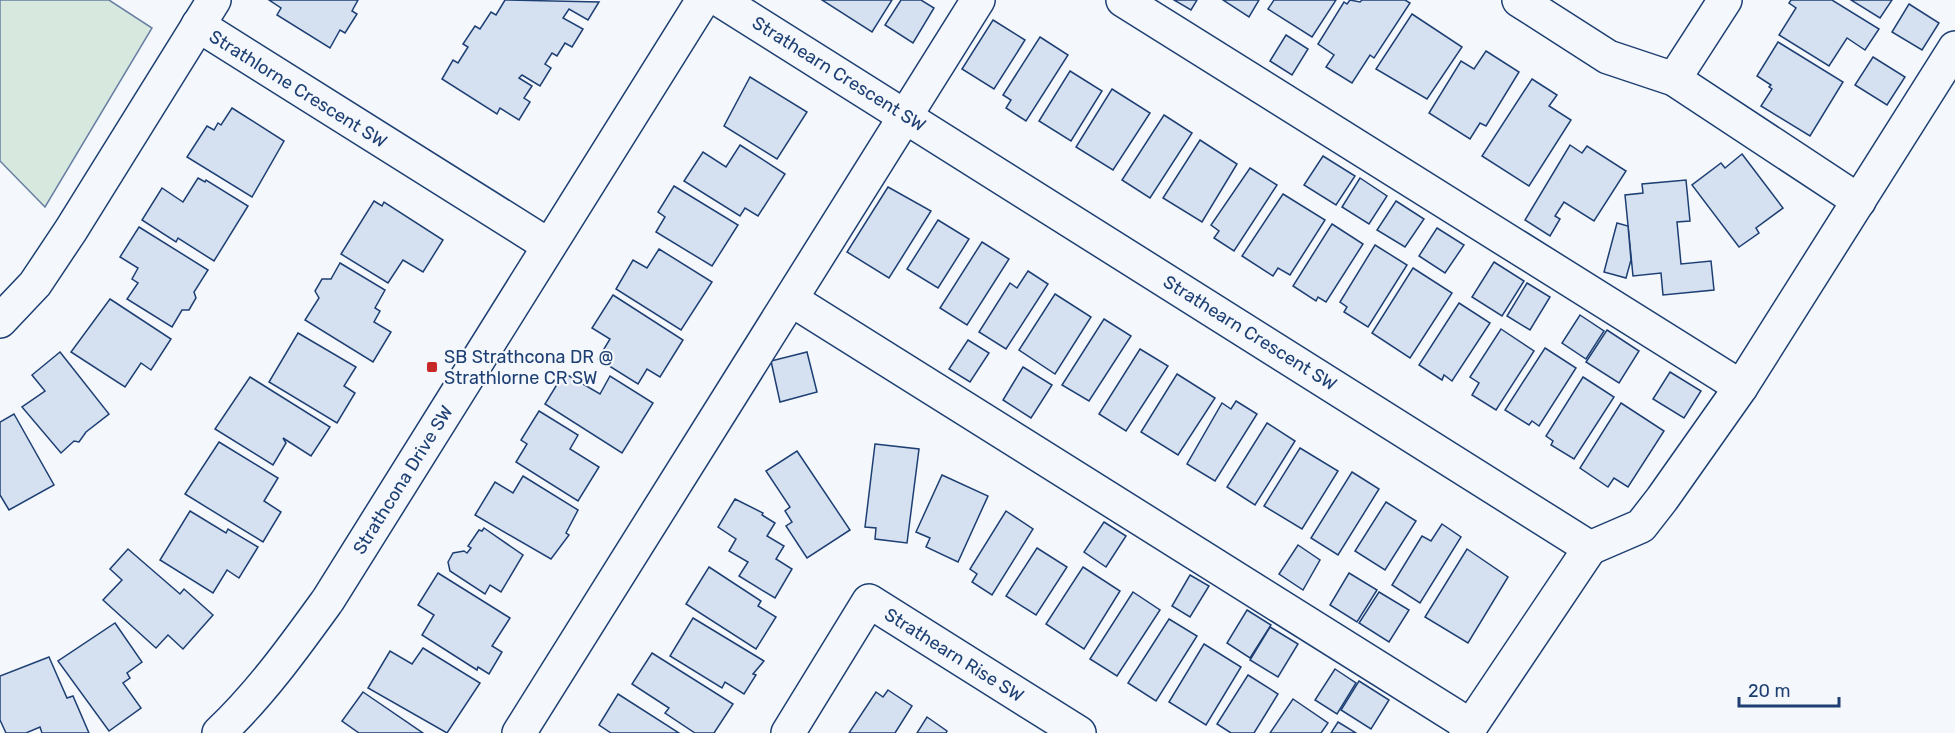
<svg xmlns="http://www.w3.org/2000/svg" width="1955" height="733" font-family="Rubik,sans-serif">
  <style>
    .green { fill: #d7e8df; stroke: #687fa3; stroke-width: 1.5 }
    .building { fill: #d5e0f0; stroke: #1d3f73; stroke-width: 1.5 }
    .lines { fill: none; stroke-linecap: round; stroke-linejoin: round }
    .minor-casing { stroke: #1d3f73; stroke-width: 36 }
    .minor { stroke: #f4f7fb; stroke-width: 33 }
    .poi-dot { fill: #c62828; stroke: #f4f7fb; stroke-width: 2 }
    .labels { text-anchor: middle; stroke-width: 4.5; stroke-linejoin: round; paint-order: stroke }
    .street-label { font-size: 18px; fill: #1d3f73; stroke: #f4f7fb }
    .poi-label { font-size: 18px; fill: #1d3f73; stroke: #f4f7fb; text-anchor: start }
  </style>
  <rect width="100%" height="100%" fill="#f4f7fb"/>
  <!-- green -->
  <polygon class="green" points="0,0 109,0 152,28 45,207 0,161"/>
  <!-- building -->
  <g class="building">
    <polygon points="269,0 358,0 352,11 357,14 345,33 340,30 330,48 277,15 281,8"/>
    <polygon points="505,0 599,2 588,20 569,9 563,18 583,29 572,47 565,43 557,56 552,53 545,64 551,68 540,86 522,75 519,78 532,86 524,98 530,102 519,120 500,108 497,114 442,79 453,60 458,63 468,47 463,44 475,26 480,29 491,12 496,15"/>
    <polygon points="822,0 892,0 872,32"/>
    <polygon points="901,0 921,0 934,8 913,43 885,25"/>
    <polygon points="1174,0 1197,0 1191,10"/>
    <polygon points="1223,0 1259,0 1249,17"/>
    <polygon points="1274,0 1336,0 1312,37 1268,9"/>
    <polygon points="1350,0 1360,2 1362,0 1405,0 1410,3 1374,58 1370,55 1352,83 1326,67 1334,55 1318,44 1344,2 1347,4"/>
    <polygon points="1791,0 1832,0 1879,29 1865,50 1847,38 1829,66 1779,35 1796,8 1789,3"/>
    <polygon points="1851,0 1892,0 1880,18"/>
    <polygon points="1909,4 1939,23 1922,50 1892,32"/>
    <polygon points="1412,14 1462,47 1427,99 1376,69"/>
    <polygon points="993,20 1025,40 994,89 962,69"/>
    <polygon points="1286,35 1308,49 1292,75 1270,61"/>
    <polygon points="1040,37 1068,55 1026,121 1006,108 1011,100 1003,95"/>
    <polygon points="1778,42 1843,82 1810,136 1761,106 1772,89 1769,87 1771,85 1757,76"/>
    <polygon points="1486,51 1519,72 1486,126 1480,123 1470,139 1429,113 1461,61 1474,69"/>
    <polygon points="1873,57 1905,77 1887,105 1855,85"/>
    <polygon points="1070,71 1102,91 1071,141 1039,121"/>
    <polygon points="750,77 807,112 777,159 724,126"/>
    <polygon points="1532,79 1557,95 1549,106 1571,120 1529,186 1482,156"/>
    <polygon points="1112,89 1150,113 1113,170 1076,147"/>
    <polygon points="232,108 284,141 252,197 187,157 207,126 214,130 218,123 221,125"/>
    <polygon points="1164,115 1192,133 1150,198 1122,180"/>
    <polygon points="1200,140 1237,164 1202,222 1163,198"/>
    <polygon points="740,145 785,174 758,216 745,208 740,216 684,181 703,152 726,167"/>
    <polygon points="1570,145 1582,153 1587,146 1626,171 1594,221 1564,202 1555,216 1560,219 1550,236 1525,220"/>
    <polygon points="1742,154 1783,208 1756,228 1759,233 1739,247 1692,185 1721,163 1725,168"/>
    <polygon points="1323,156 1355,176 1336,205 1304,185"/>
    <polygon points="1250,168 1277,185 1234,251 1214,238 1219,231 1211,225"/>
    <polygon points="198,178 205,182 206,180 248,206 214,261 178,238 176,242 142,220 162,188 183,202"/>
    <polygon points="1360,178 1387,196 1369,224 1342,207"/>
    <polygon points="1686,180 1690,221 1677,222 1681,264 1711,261 1714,290 1663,295 1661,273 1633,276 1625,195 1643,193 1642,184"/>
    <polygon points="674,186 738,225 712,266 656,232 665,217 658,212"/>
    <polygon points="888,187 931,211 889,278 847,252"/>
    <polygon points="1283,194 1325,220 1290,275 1278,268 1273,276 1242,256"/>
    <polygon points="374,201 382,206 384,202 443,240 423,272 403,260 388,283 341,254"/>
    <polygon points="1396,201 1424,219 1405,247 1377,230"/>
    <polygon points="938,220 969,239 938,288 907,269"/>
    <polygon points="1617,223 1628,226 1631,260 1626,278 1604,272"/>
    <polygon points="1332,224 1363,244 1326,302 1318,297 1316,301 1293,286"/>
    <polygon points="139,227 208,270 194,292 196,298 189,310 182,310 172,327 127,299 138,283 132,279 138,268 120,257"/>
    <polygon points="1437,228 1464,245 1445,273 1419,256"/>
    <polygon points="982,242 1009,259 967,325 940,308"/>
    <polygon points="1375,245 1407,265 1368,327 1344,312 1347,307 1340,302"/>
    <polygon points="659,249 712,282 681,330 616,289 633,260 647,268"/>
    <polygon points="1494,262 1524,281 1502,316 1472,297"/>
    <polygon points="340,263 385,290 375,308 380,311 374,322 391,332 373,362 305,320 319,298 315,291 322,279 331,279"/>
    <polygon points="1413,268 1452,293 1410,358 1372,333"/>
    <polygon points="1028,271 1048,284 1006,349 979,332 1010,283 1017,288"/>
    <polygon points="1527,283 1550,297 1530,330 1507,316"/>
    <polygon points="1055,294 1091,317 1055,374 1019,350"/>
    <polygon points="613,295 683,340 660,377 647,369 638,384 598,359 610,339 592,328"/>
    <polygon points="110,299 171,339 151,370 141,363 125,387 71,352"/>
    <polygon points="1459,303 1490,323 1452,381 1444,375 1442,380 1419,365"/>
    <polygon points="1580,315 1604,331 1586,359 1562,343"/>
    <polygon points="1104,319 1131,336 1089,401 1062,385"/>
    <polygon points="1501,329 1534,351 1496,410 1472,395 1479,383 1470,377"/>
    <polygon points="1607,330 1639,351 1619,383 1586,362"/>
    <polygon points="298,333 356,367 344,386 355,393 337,423 269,382"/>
    <polygon points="968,340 989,353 970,382 949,369"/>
    <polygon points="1545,348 1576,368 1539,426 1532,421 1529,425 1505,410"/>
    <polygon points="1140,349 1168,366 1126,431 1099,414"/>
    <polygon points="60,352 109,414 86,432 79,442 74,441 61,453 22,407 45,391 32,375"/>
    <polygon points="807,352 817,392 780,402 771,361"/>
    <polygon points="1023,367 1052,385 1031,418 1003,400"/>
    <polygon points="1670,372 1701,391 1684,418 1653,399"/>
    <polygon points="564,373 600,394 610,376 653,403 622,453 545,404"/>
    <polygon points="1177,374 1215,398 1178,455 1141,432"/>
    <polygon points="250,377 330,427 311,456 283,438 286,443 273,465 215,429"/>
    <polygon points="1583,377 1614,397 1574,459 1551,445 1553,441 1546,436"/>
    <polygon points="1236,401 1257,414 1215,481 1187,464 1222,403 1231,409"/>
    <polygon points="1621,403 1664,431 1628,487 1614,478 1608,487 1580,468"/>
    <polygon points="539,411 578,435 570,449 599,467 578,501 516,462 527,444 521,440"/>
    <polygon points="14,414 54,485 9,510 0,495 0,422"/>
    <polygon points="1267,423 1295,441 1255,505 1227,487"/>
    <polygon points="219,442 278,478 264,501 281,512 263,542 185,494"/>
    <polygon points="875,444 919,449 907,543 875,539 876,528 865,527"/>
    <polygon points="1300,448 1338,471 1302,529 1264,506"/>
    <polygon points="797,451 850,530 807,558 786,526 792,522 785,511 790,507 766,471"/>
    <polygon points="1352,472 1379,489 1338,555 1311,538"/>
    <polygon points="942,475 988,496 958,562 926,547 930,538 916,532"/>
    <polygon points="523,476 578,510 566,533 569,535 551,559 475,515 495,482 513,493"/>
    <polygon points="735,499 763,513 762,515 775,523 767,536 784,546 776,559 792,569 775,598 739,576 748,562 729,551 736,539 718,527"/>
    <polygon points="1386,502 1416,521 1385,570 1355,551"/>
    <polygon points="190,511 226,533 228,529 258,547 239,578 227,570 213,593 160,560"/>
    <polygon points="1006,511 1033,529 992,595 972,582 977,574 970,569"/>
    <polygon points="1104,522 1126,536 1106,567 1084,552"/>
    <polygon points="1442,524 1461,537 1420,603 1392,585 1422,536 1431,541"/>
    <polygon points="484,528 523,555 501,592 490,585 485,594 450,571 448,562 453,553 464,551 467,553 471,548 468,546 479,530 482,531"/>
    <polygon points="1298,545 1320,560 1303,590 1279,574"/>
    <polygon points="1037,548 1067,567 1036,615 1006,596"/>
    <polygon points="128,549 180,594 184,589 213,615 183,649 168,635 156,648 103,600 122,580 110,569"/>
    <polygon points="1467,549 1508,577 1468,643 1425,617"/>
    <polygon points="709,567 761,601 758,606 776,617 756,649 686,604"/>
    <polygon points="1083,567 1120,591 1084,649 1046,624"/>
    <polygon points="438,573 510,618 492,646 502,652 489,674 478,667 477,670 422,635 434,615 418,605"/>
    <polygon points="1349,573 1377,590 1357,622 1330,605"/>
    <polygon points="1190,575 1209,586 1190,617 1172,606"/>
    <polygon points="1133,592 1160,610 1117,676 1090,659"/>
    <polygon points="1379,592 1409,610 1389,642 1359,623"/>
    <polygon points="1247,610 1271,625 1250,658 1227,643"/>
    <polygon points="693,618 764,661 753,674 756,675 744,694 725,682 722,688 670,656"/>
    <polygon points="1169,619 1197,636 1156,701 1128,683"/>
    <polygon points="115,623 142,662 127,673 130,678 123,683 141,708 109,731 58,661"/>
    <polygon points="1270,627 1298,644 1278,677 1250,660"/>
    <polygon points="1204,644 1241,667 1206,725 1169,702"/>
    <polygon points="423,648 480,683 447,733 368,688 390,651 412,664"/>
    <polygon points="652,653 733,704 714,733 695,733 665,713 669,708 632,684"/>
    <polygon points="49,657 67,698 73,696 89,733 42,733 40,727 26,733 6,733 0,720 0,676"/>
    <polygon points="1335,669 1356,683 1337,714 1315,700"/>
    <polygon points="1248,675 1278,694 1254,733 1231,733 1217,724"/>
    <polygon points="1359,681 1389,700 1371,729 1341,710"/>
    <polygon points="888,690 912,706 895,733 849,733 876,692 883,697"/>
    <polygon points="363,692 423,733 359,733 342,721"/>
    <polygon points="618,694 679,733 611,733 599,725"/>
    <polygon points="1293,699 1328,723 1321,733 1270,733"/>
    <polygon points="927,717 947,731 946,733 917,733"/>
    <polygon points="1338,722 1356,733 1331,733"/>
  </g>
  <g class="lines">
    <!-- minor casing -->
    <g class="minor-casing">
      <g id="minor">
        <polyline points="720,0 1590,548 1466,733"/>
        <polyline points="1123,0 1741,387"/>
        <polyline points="1519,0 1608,57 1674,79 1859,201"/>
        <polyline points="198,25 548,245"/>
        <polyline points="1674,79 1725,0"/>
        <polyline points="792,300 1471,726"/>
        <polyline points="0,321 35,284 71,230 214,0"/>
        <polyline points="1590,548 1641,526 1662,499 1741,387 1955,48"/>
        <path d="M219,733c42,-40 75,-86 109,-133l375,-600"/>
        <polyline points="519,733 978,0"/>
        <polyline points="788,733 869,601 1079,733"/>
      </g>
    </g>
    <!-- minor -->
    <use href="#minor" class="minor"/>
  </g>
  <!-- markers -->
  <rect class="poi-dot" x="426" y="361" width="12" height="12" rx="3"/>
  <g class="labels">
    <!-- street labels -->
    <g class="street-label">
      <text transform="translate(839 74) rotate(32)" y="6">Strathearn Crescent SW</text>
      <text transform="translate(298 89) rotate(32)" y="6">Strathlorne Crescent SW</text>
      <text transform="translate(1250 333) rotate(32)" y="6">Strathearn Crescent SW</text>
      <text transform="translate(403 480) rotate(-58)" y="6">Strathcona Drive SW</text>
      <text transform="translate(954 655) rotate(32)" y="6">Strathearn Rise SW</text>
    </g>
    <!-- poi labels -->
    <g class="poi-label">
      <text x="444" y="363">SB Strathcona DR @<tspan x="444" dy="21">Strathlorne CR SW</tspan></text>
    </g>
  </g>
  <!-- scale -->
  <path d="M1739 697v9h100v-9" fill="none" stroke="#1d3f73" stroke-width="3"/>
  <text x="1748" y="697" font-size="18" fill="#1d3f73" stroke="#f4f7fb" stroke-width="4.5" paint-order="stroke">20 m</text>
</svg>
